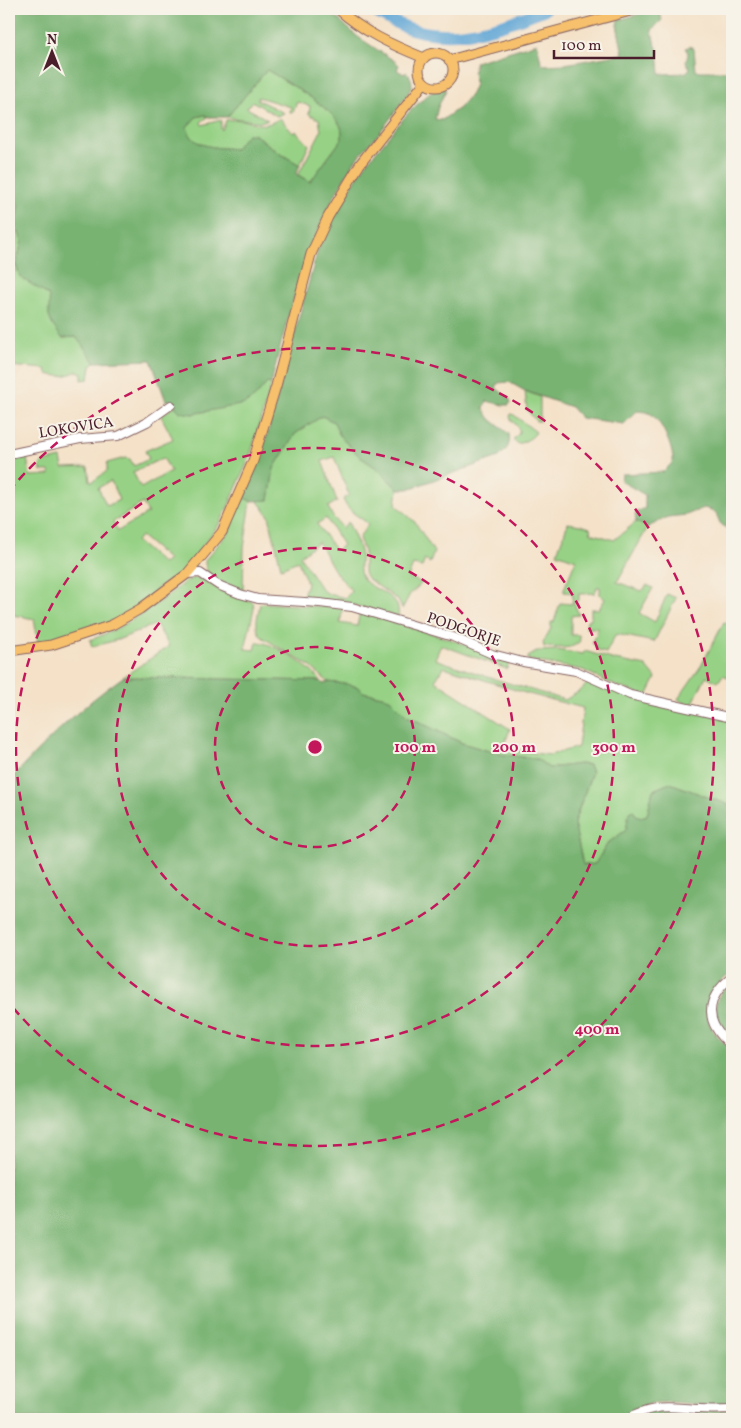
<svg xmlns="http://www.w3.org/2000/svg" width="741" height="1428" font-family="Vollkorn,serif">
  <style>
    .green { fill: #96d185; stroke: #707858; fill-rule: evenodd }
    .forest { fill: #78b372; stroke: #61694e; fill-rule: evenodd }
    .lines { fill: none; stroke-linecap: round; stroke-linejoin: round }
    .river { stroke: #5fa5d5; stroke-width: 12 }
    .minor-casing { stroke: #866362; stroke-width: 10 }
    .major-casing { stroke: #866362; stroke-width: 11 }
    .minor { stroke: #fff; stroke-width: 8 }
    .major { stroke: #f7c06c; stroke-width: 9 }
    .ring { fill: none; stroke: #c2185b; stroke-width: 2.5; stroke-dasharray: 9 6 }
    .labels { text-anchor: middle; stroke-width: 4; stroke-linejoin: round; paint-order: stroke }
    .street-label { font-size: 15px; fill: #4a1f2b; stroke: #f7f3e8 }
    .centre { fill: #c2185b; stroke: #f7f3e8; stroke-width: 2.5 }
    .ring-label { font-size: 15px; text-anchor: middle; font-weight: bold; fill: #c2185b; stroke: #f7f3e8; stroke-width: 4; stroke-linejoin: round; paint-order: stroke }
  </style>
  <rect width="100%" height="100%" fill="#f7f3e8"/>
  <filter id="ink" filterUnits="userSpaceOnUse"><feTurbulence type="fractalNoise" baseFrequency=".02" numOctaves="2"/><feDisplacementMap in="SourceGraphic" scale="10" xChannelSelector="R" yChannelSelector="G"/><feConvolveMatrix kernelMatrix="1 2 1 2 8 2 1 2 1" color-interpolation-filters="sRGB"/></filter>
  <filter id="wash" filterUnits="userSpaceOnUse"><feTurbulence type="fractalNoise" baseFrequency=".0096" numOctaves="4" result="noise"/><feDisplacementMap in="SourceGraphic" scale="20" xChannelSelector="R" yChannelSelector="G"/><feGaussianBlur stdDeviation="1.12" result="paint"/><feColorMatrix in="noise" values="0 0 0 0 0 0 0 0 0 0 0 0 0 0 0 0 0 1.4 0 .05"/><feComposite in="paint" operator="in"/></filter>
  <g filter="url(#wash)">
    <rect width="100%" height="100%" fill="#f4e1c8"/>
    <!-- green -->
    <g class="green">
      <path d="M267,70c18,11 66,38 74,57 1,3 1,9 1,12l-32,43 -12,-7 23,-44 -2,-12 -10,-5 1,-8 -13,-4 -4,10h-3l1,-5 -33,-10v3l26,13 -7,3 -25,-15 -5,7 21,12 -8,2 -33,-5z"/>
      <path d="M205,115l3,2 -7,5 1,3 19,-5v9l1,1 4,-10c5,0 11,-1 16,0 16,3 22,9 38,-2l13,15 3,-2 13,14 -9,20 -21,-12 -19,-15 -17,2 -8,9c-18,-2 -43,0 -48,-22l9,-10z"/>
      <path d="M9,199l7,3 3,3 -4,17 7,19 -6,24 4,11 28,19 2,5 -1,15 13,23 14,-1 19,25 -4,4 -2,13 -7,1v-7l-5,-2c-11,6 -18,6 -30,3l-1,-5 -37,-3z"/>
      <path d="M267,383l4,1 -1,5 -21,70 -21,48 -8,16 -33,44 -11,11 -7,2 -11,8 -16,16 -34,19 -58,18 -12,2 -4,-24 -25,-5v-143l5,-4 -2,-7 -3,1v-5l17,-4 4,24 20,-1 -1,-4h-8l-1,-6 3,-3 18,-4 2,10 25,-1 2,14 2,1 15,-11v-8l18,-5 5,1 4,7 15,-7 -4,-8 28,-12 -12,-23 13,-10 18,8 63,-17zM163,458l8,13 -30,17 -8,-16zM111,481l8,19 -12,6 -9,-18zM143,503l5,10 -30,18 -5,-9zM141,536l27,23v1l-5,4 -27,-23z"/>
      <polygon points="525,391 540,397 540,421 536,421 527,410"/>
      <path d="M511,414l3,1 22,17c-3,6 -12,10 -18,12l-4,-3v-3c12,-9 0,-12 -4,-21z"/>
      <path d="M322,416l12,6 6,14 20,21 15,10 23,22 -2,16 19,17 19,30 -4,11 -5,-3 -3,7 -9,-2 -5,12 14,6 -12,11 -8,15 -4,-9 -31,-22 -3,-5v-21l-5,-14 9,-14c-11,-10 -20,-11 -25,-25l6,-4 -15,-38 -12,4 15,40 -9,6 5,10 10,11 5,-6c4,10 10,20 12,29 2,8 -2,17 1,24 7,17 42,17 37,42 -34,-9 -58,-18 -94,-18l-2,-1 5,-15 -9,-22 -17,7 -12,-52 -12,-16h12l5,-32 21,-34zM326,518l17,27 -7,6 -19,-27zM318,542l18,31 15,17 -1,3 -5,5 -16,-4 -7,-4 -22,-34z"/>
      <path d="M242,497l9,4 -7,47 -1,45c-15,-7 -39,-13 -38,-33l24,-28z"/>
      <path d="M636,522l12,5 -31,55 25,9 5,-6 6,3 -14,25 16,9 12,-28 9,4 -22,44 -38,-8 -10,19 -10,-3v-4l-4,-3 1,-4 4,-5v-6h-11l1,-8 4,-1v-10h8l6,-10 -5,-4v-8h-3l-2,6 -16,1v6l-5,3 5,12 -8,1v19h8l1,6c-8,10 -24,6 -36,6l-1,-4 8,-15v-6h3l6,-19 12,1 1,-11 -9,-1v-3l12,-29 -19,-7 11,-30 13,2 9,3 1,5 23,7z"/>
      <path d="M194,578l8,1 19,12 32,11 1,6 -9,41 10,1 2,-8c17,0 54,26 64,39l-198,-4 46,-31 -13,-22 -36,15 -28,8 -2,-7c36,-13 66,-34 96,-59z"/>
      <path d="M264,603l79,5 -3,15 17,3 3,-14 90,27 59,23 -2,7 -66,-24 -6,14 53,18 77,23 15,-9 12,-12 18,10 122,31v86l-62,-23 -17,7 -6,25 -6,2 -5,-2 -10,15 -18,13 -13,21 -12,1 -9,-42 18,-51 -3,-7 -9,-1 -31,4 -12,-9 -38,-5 -37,-11 -55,-27 -16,-16 -9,-4 -19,-4 -5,-5 -12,-3 -18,-2 -17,-15 -49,-30c-9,-10 -4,-21 -2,-33zM444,667l81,26 58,15 -5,39 -28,8 -25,-3 -21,-6 6,-17 -75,-48z"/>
      <polygon points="724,622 732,626 732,679 723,675 718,682 706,676 692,705 682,702 678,699 701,666"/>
      <polygon points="557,650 583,654 585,651 615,660 646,666 656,678 647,696 616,686 583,670 528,660 528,657 538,651"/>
    </g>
    <!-- forest -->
    <g class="forest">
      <path d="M9,9h318l31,28 38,25 3,3 -2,5 7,4 2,-2c5,4 6,8 6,15 -11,17 -23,34 -36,50 -8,9 -18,18 -24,29 -42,66 -63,143 -81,218l-4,-1 -12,14 -10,7 -53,10 -12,-2 -10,-12 -4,1 -15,-41 -56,2 -19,-25 -14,1c-5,-7 -11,-13 -13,-22 -1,-8 2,-14 -1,-21l-28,-18 -4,-12 6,-24 -7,-19 4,-17 -3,-3 -7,-3zM267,70c18,11 66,38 74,57 1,3 1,9 1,12l-32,43 -14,-8 4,-9 -21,-12 -25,-19h-7l-12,15c-18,-2 -43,0 -48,-22l9,-10 9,-2 3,2h19z"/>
      <path d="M658,9l4,11 -10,10 2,11 4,9 2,24 26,-1 4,-5 -4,-6 2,-8 -2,-6 4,-2 4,3 2,22h36v404c-6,9 -9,22 0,30v23l-5,1 -7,-6 -4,-10 -5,-3 -7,-2 -18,7 -18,2 -20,10 -12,-5 -1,-9 10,-5v-13l-24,-14 1,-7 41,-2 10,-10c1,-12 -12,-44 -24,-49 -3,-2 -9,-1 -12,-2l-13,13 -43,-6 -10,-11 -46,-16 -16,-9 -11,1 -2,5 13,10 2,4 -2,3h-6l-16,-4 -4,7 7,11 19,15c2,11 -2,15 -10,23l-91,32h-10l-23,-22 -15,-10 -20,-21 -6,-14 -12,-6 -27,18 -21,34 -5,32 -18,1 -9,-4 24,-58 35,-129 17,-60 10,-22 13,-25 24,-38 44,-53 21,-19 12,-5 4,2 -8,17 -3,12 7,1 17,-12 12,-14 4,-10 -2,-11 2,-11 62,-19 4,19 3,3 21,-1 58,-10 -6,-29 1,-5z"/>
      <path d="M123,677l198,4 2,3 5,-2 18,2 12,3 5,5 19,4 9,4 16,16 55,27 37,11 38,5 12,9 31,-4 9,1 3,7 -18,51 9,42 12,-1 13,-21 18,-13 3,-18 4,-2 3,5 5,2 6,-2 6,-25 17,-7 62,23v167c-17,10 -32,33 -21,54 5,9 13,16 21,23v355l-9,2c-24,-1 -67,-12 -88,3 -3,2 -5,6 -7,9h-619v-638c35,-38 72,-75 114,-104z"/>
      <path d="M732,981v59c-20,-19 -23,-41 0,-59z"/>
      <polygon points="732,1410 732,1419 636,1419 638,1416 647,1411"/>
    </g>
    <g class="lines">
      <!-- river -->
      <path class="river" d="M370,9c15,8 29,17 45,21 45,12 89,-4 130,-21"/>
    </g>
  </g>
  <g filter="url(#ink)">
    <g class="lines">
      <!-- minor casing -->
      <g class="minor-casing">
        <g id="minor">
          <polyline points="9,454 80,439 118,436 147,422 171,405"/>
          <polyline points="187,574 200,573 218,585 240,594 258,599 320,603 352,607 453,637 492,654 523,662 576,671 630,695 732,718"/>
          <path d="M732,977c-28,22 -28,46 0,69"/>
          <path d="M633,1419l1,-4c28,-12 38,-7 66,-6 11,1 22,0 32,0"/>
        </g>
      </g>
      <!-- major casing -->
      <g class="major-casing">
        <g id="major">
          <path d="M338,9c25,23 54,36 86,49"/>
          <circle cx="436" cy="70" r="17"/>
          <polyline points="449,60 638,9"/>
          <polyline points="9,651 51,645 112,625 140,609 187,574 222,532 253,461 276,386 311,254 328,217 360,164 424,83"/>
        </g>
      </g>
      <!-- minor -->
      <use href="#minor" class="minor"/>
      <!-- major -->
      <use href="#major" class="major"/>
    </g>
  </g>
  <!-- distance rings -->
  <g class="ring">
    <circle cx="315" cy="747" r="100"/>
    <circle cx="315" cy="747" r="199"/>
    <circle cx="315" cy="747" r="299"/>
    <path d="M9 491A399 399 0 1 1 9 1003"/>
  </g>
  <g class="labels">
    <!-- street labels -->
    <g class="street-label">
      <text transform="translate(76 427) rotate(-9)" y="5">LOKOVICA</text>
      <text transform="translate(464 629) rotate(19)" y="5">PODGORJE</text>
    </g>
  </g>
  <circle cx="315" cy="747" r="8" class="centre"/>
  <g class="ring-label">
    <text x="415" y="752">100 m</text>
    <text x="514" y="752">200 m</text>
    <text x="614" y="752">300 m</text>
    <text x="597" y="1034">400 m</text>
  </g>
  <!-- margin -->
  <rect width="741" height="1428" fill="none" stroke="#f7f3e8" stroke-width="30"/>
  <!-- north arrow -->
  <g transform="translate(52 52)" stroke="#f7f3e8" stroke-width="4" paint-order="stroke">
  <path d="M0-4L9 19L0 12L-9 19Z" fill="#4a1f2b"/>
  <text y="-8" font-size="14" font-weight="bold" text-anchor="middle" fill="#4a1f2b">N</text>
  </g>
  <!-- scale -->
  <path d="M554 50v8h100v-8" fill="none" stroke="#4a1f2b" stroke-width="2.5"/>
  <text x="561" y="50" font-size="15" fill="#4a1f2b" stroke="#f7f3e8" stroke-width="4" paint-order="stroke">100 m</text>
</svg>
